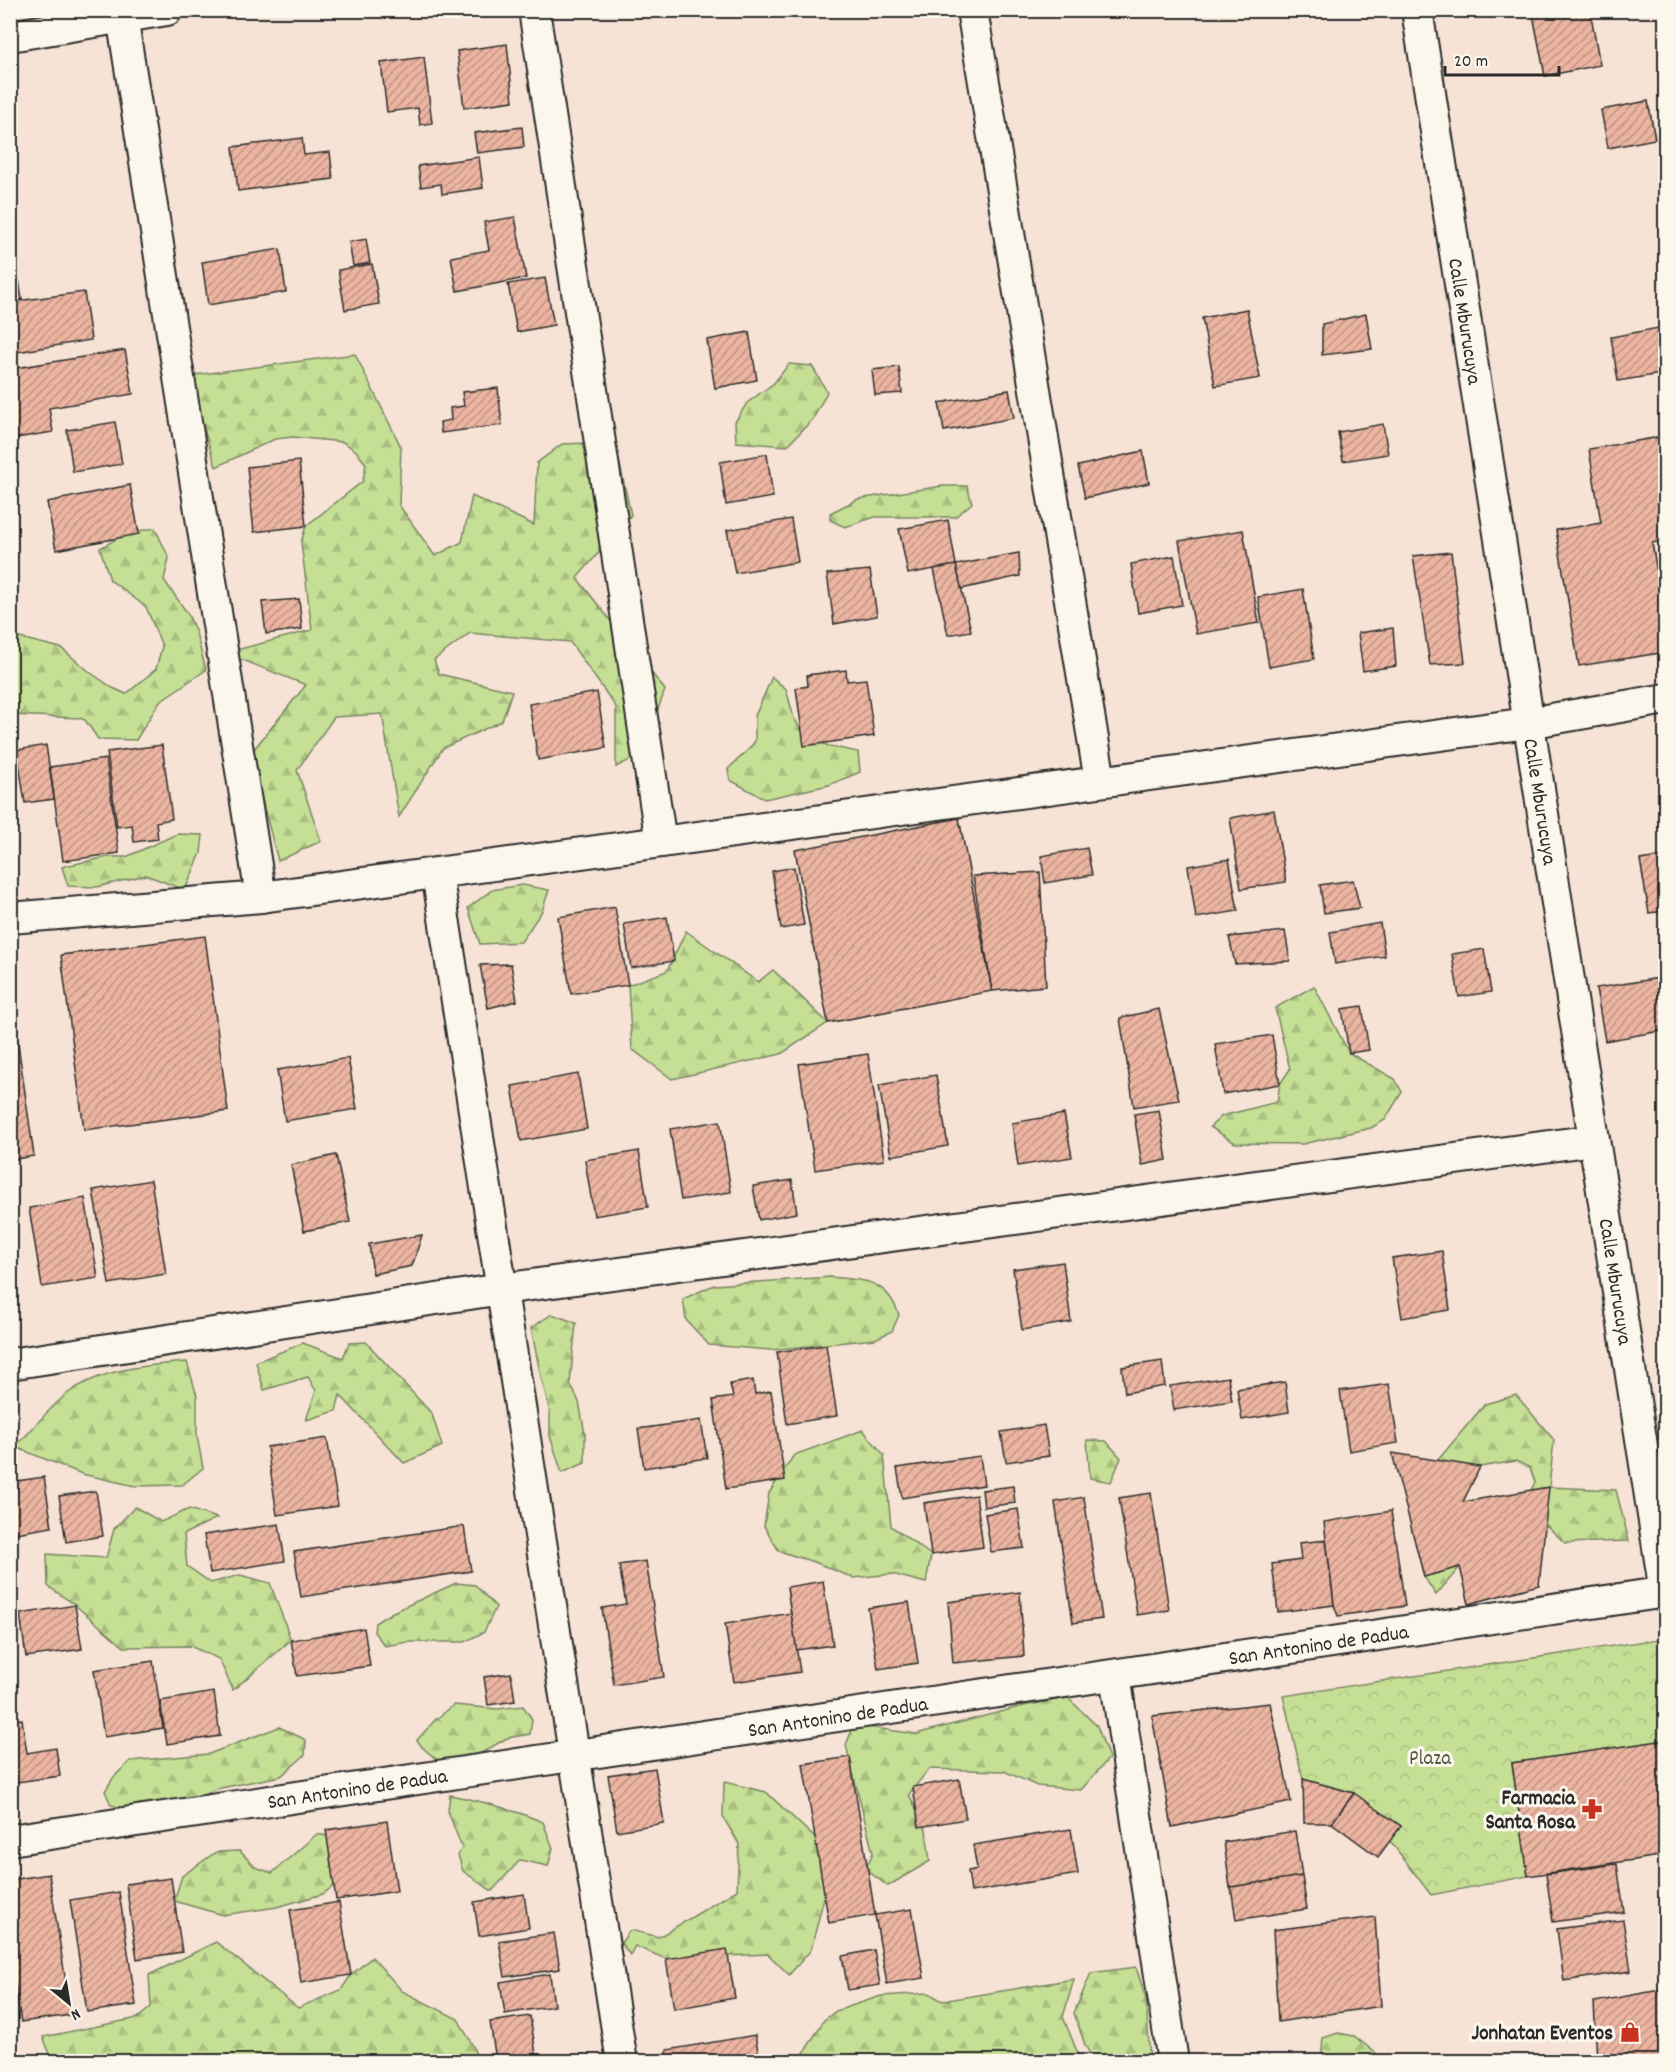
<svg xmlns="http://www.w3.org/2000/svg" width="1676" height="2072" font-family="Dekko,sans-serif">
  <style>
    .forest { fill: url(#forest-firs); stroke: #788560; stroke-width: 1.5 }
    .park { fill: url(#park-crowns); stroke: #788560; stroke-width: 1.5 }
    .building { fill: url(#building-hatch); stroke: #2b2b2b; stroke-width: 1.5 }
    .lines { fill: none; stroke-linecap: round; stroke-linejoin: round }
    .street-casing { stroke: #2b2b2b; stroke-width: 34 }
    .street { stroke: #fbf7ec; stroke-width: 30 }
    .labels { text-anchor: middle; stroke-width: 6; stroke-linejoin: round; paint-order: stroke }
    .street-label { font-size: 21px; fill: #2b2b2b; stroke: #fbf7ec }
    .park-label { font-size: 21px; fill: #525846; stroke: #fbf7ec }
    .poi-label { font-size: 21px; font-weight: bold; fill: #2b2b2b; stroke: #fbf7ec; text-anchor: end }
  </style>
  <defs>
    <pattern id="forest-firs" width="22" height="20" patternUnits="userSpaceOnUse" patternTransform="scale(1.5)"><rect width="22" height="20" fill="#c5df95"/><path d="M5 1l3.5 6h-7zM16 11l3.5 6h-7z" fill="#a9c081"/></pattern>
    <pattern id="park-crowns" width="20" height="18" patternUnits="userSpaceOnUse" patternTransform="scale(1.5)"><rect width="20" height="18" fill="#c5df95"/><path d="M2 6a3 3 0 1 1 6 0M12 15a3 3 0 1 1 6 0" fill="none" stroke="#a9c081"/></pattern>
    <pattern id="building-hatch" width="6" height="6" patternUnits="userSpaceOnUse" patternTransform="scale(1.5)"><rect width="6" height="6" fill="#ecb5a1"/><path d="M-1 1l2-2M0 6l6-6M5 7l2-2" fill="none" stroke="#bf9383"/></pattern>
  </defs>
  <rect width="100%" height="100%" fill="#f6e3d6"/>
  <filter id="ink" filterUnits="userSpaceOnUse"><feTurbulence type="fractalNoise" baseFrequency=".0167" numOctaves="2"/><feDisplacementMap in="SourceGraphic" scale="12" xChannelSelector="R" yChannelSelector="G"/><feConvolveMatrix kernelMatrix="1 2 1 2 8 2 1 2 1" color-interpolation-filters="sRGB"/></filter>
  <g filter="url(#ink)">
    <!-- forest -->
    <g class="forest">
      <polygon points="355,354 401,447 399,505 435,556 462,542 472,496 534,525 537,463 562,444 615,442 631,515 577,578 665,690 642,754 616,767 616,707 570,642 470,633 434,660 439,674 512,691 502,721 443,748 399,817 382,714 334,717 297,770 321,841 278,861 250,754 306,685 225,653 312,630 301,542 306,526 363,481 366,464 356,451 343,442 293,437 275,439 216,467 187,376"/>
      <polygon points="789,364 812,366 827,392 813,419 787,446 736,442 735,422 747,403 774,383"/>
      <polygon points="943,486 967,486 972,503 955,517 875,517 845,527 830,520 830,513 858,499"/>
      <polygon points="155,528 169,558 164,580 188,614 196,633 206,670 160,701 136,740 98,739 85,720 79,718 11,715 11,638 20,638 61,648 91,673 113,688 126,694 156,669 162,646 146,607 110,580 100,548 127,533"/>
      <polygon points="772,677 786,689 794,718 806,738 829,746 858,752 860,772 829,785 765,799 730,780 728,769 749,749 755,741 755,716"/>
      <polygon points="177,834 203,835 201,853 185,890 146,875 97,887 68,886 62,867 65,866 108,857 126,857"/>
      <polygon points="522,885 549,890 542,911 521,942 480,944 468,908 492,890"/>
      <polygon points="686,931 758,982 773,970 828,1023 781,1054 672,1079 632,1049 628,985 667,971"/>
      <polygon points="1314,986 1349,1053 1395,1079 1402,1092 1385,1120 1371,1128 1303,1144 1235,1143 1210,1127 1222,1116 1277,1102 1280,1084 1290,1069 1275,1008"/>
      <path d="M830,1277c33,3 57,2 69,38l-7,16 -17,8 -105,11 -61,-5 -23,-25 -3,-21 31,-14z"/>
      <polygon points="552,1314 576,1323 570,1383 579,1402 585,1434 585,1463 562,1473 550,1436 550,1411 541,1377 531,1328"/>
      <polygon points="366,1342 432,1414 442,1446 404,1463 340,1395 336,1411 306,1420 316,1391 308,1377 264,1390 256,1362 303,1343 343,1358 349,1343"/>
      <path d="M187,1362l10,34v40l6,32 -21,17 -47,1 -53,-12 -67,-27c17,-17 33,-38 52,-53 33,-25 80,-29 120,-32z"/>
      <polygon points="1516,1395 1554,1440 1549,1487 1616,1490 1629,1541 1565,1543 1524,1504 1535,1482 1530,1468 1516,1461 1480,1467 1462,1486 1460,1567 1436,1595 1424,1577 1421,1508 1432,1467 1485,1404"/>
      <polygon points="863,1430 884,1455 891,1526 931,1555 926,1583 892,1574 853,1578 817,1563 779,1551 764,1526 769,1493 794,1455"/>
      <polygon points="1087,1440 1106,1441 1121,1458 1111,1482 1090,1478"/>
      <polygon points="135,1507 161,1522 189,1509 217,1518 184,1534 187,1566 211,1583 240,1575 270,1583 291,1640 233,1690 219,1659 190,1646 124,1647 75,1605 48,1586 47,1554 106,1558 114,1529"/>
      <polygon points="456,1583 475,1585 496,1607 484,1632 465,1642 408,1642 385,1646 374,1632 375,1623 391,1613"/>
      <polygon points="1068,1698 1097,1726 1109,1758 1081,1790 1037,1786 1004,1771 929,1769 909,1794 926,1830 930,1861 888,1886 865,1869 873,1853 846,1745 854,1725 916,1734 1023,1706"/>
      <polygon points="454,1705 498,1709 523,1706 532,1719 530,1734 507,1738 466,1762 437,1760 422,1747 417,1740 435,1720"/>
      <polygon points="279,1727 306,1740 305,1755 281,1776 216,1789 157,1818 111,1805 105,1791 113,1778 130,1761 209,1754"/>
      <polygon points="724,1782 766,1792 834,1856 811,1950 789,1975 768,1954 666,1959 635,1946 630,1955 621,1943 630,1930 659,1937 737,1890 739,1844 723,1817"/>
      <path d="M450,1795c32,6 62,14 93,27l10,26 -5,18 -28,-6 -28,31 -29,-20 -5,-16 4,-7 -14,-37z"/>
      <polygon points="317,1834 341,1839 352,1872 323,1894 277,1907 223,1915 174,1901 182,1876 216,1852 240,1851 255,1867 272,1873"/>
      <polygon points="216,1942 298,2008 341,1990 351,1975 372,1957 402,1991 458,2019 473,2046 478,2061 53,2061 43,2037 138,2018 151,2007 149,1975"/>
      <polygon points="1136,1967 1146,1999 1150,2061 1094,2061 1085,2045 1074,2013 1091,1973"/>
      <polygon points="1074,1979 1063,2017 1081,2061 799,2061 824,2020 836,2011 881,1996 929,1993 942,2001"/>
      <polygon points="1338,2033 1354,2036 1378,2055 1380,2061 1321,2061 1323,2038"/>
    </g>
    <!-- park -->
    <polygon class="park" points="1665,1638 1665,1740 1512,1763 1528,1876 1431,1895 1354,1793 1303,1779 1283,1696"/>
    <!-- building -->
    <g class="building">
      <polygon points="1532,10 1590,10 1600,65 1545,76"/>
      <polygon points="507,44 513,101 464,108 457,51"/>
      <polygon points="424,57 432,123 420,125 418,108 387,112 381,63"/>
      <polygon points="1648,101 1655,139 1608,148 1601,110"/>
      <polygon points="522,127 524,147 477,153 474,133"/>
      <polygon points="302,138 304,155 330,152 333,179 238,191 233,147"/>
      <polygon points="479,157 483,188 442,194 441,184 421,187 418,166"/>
      <polygon points="515,217 526,278 457,291 451,257 489,250 484,222"/>
      <polygon points="366,239 370,263 353,266 349,242"/>
      <polygon points="280,249 286,292 208,305 202,262"/>
      <polygon points="372,264 379,304 345,310 338,270"/>
      <polygon points="545,278 554,325 517,332 508,284"/>
      <polygon points="19,280 22,300 10,301 10,282"/>
      <polygon points="84,292 91,340 10,353 10,302"/>
      <polygon points="1666,303 1666,373 1618,381 1611,337 1664,327 1660,304"/>
      <polygon points="1247,309 1260,378 1215,386 1202,318"/>
      <polygon points="1366,314 1372,349 1322,355 1322,324"/>
      <polygon points="749,332 757,380 715,388 707,340"/>
      <polygon points="125,350 133,394 49,408 53,432 10,439 10,369"/>
      <polygon points="899,367 902,393 875,395 872,370"/>
      <polygon points="498,388 502,425 441,433 440,422 451,420 450,408 464,406 462,392"/>
      <polygon points="1009,390 1014,418 944,431 939,403"/>
      <polygon points="115,422 122,464 73,472 67,430"/>
      <polygon points="1383,424 1388,454 1343,461 1338,432"/>
      <polygon points="1666,436 1666,540 1652,543 1666,624 1666,652 1579,666 1556,530 1601,523 1589,449"/>
      <polygon points="1143,451 1149,483 1085,498 1078,466"/>
      <polygon points="767,454 773,497 726,505 720,462"/>
      <polygon points="299,461 306,526 254,532 247,467"/>
      <polygon points="130,485 139,534 56,550 47,502"/>
      <polygon points="791,519 798,562 735,573 727,530"/>
      <polygon points="948,520 956,565 908,574 899,529"/>
      <polygon points="1243,530 1259,623 1196,634 1179,541"/>
      <polygon points="1451,552 1465,663 1430,665 1413,556"/>
      <polygon points="1019,553 1020,576 961,589 956,565"/>
      <polygon points="1174,556 1182,605 1138,613 1131,564"/>
      <polygon points="956,565 971,631 948,635 934,569"/>
      <polygon points="870,570 877,616 834,624 827,574"/>
      <polygon points="1303,589 1314,659 1269,667 1258,597"/>
      <polygon points="299,599 302,629 266,634 262,602"/>
      <polygon points="1393,628 1396,666 1363,671 1358,633"/>
      <polygon points="846,670 847,681 866,679 874,736 804,746 796,688 808,686 807,675"/>
      <polygon points="10,691 16,717 10,717"/>
      <polygon points="597,692 606,748 538,760 529,704"/>
      <polygon points="46,745 54,799 25,803 17,750"/>
      <polygon points="162,745 172,819 156,822 158,839 134,842 132,825 117,827 107,752"/>
      <polygon points="106,759 119,853 63,861 50,767"/>
      <polygon points="1274,810 1286,882 1241,889 1230,818"/>
      <polygon points="959,818 992,991 828,1023 795,850"/>
      <polygon points="1087,848 1092,875 1045,883 1041,856"/>
      <polygon points="1666,856 1666,911 1649,913 1640,860"/>
      <polygon points="1229,859 1238,911 1196,918 1188,866"/>
      <polygon points="794,867 804,925 781,929 772,871"/>
      <polygon points="1040,872 1046,986 992,991 973,876"/>
      <polygon points="1353,880 1360,908 1324,913 1320,885"/>
      <polygon points="615,907 628,985 571,994 558,917"/>
      <polygon points="667,917 674,961 631,968 624,924"/>
      <polygon points="1380,923 1385,956 1335,964 1330,932"/>
      <polygon points="1285,931 1290,961 1235,964 1229,937"/>
      <polygon points="205,936 228,1111 84,1130 61,955"/>
      <polygon points="1484,949 1491,992 1459,997 1452,954"/>
      <polygon points="511,964 517,1001 488,1008 480,965"/>
      <polygon points="1666,977 1666,1030 1605,1041 1596,988"/>
      <polygon points="1362,1006 1369,1050 1349,1053 1342,1009"/>
      <polygon points="1159,1009 1179,1100 1134,1107 1120,1018"/>
      <polygon points="1272,1035 1280,1084 1223,1094 1215,1044"/>
      <polygon points="17,1037 34,1156 10,1160 10,1038"/>
      <polygon points="868,1054 884,1160 815,1170 799,1064"/>
      <polygon points="348,1058 357,1109 285,1121 277,1070"/>
      <polygon points="578,1074 587,1129 521,1141 512,1086"/>
      <polygon points="936,1075 948,1146 891,1156 879,1085"/>
      <polygon points="1159,1110 1167,1160 1142,1165 1134,1114"/>
      <polygon points="1064,1114 1072,1157 1018,1166 1012,1123"/>
      <polygon points="720,1121 731,1192 681,1200 670,1129"/>
      <polygon points="639,1151 648,1207 594,1216 585,1160"/>
      <polygon points="336,1155 350,1222 304,1231 291,1165"/>
      <polygon points="151,1180 166,1274 109,1284 93,1190"/>
      <polygon points="792,1180 797,1213 759,1220 753,1186"/>
      <polygon points="85,1198 98,1278 42,1287 29,1208"/>
      <polygon points="422,1235 412,1266 373,1274 369,1244"/>
      <polygon points="1442,1251 1450,1310 1402,1318 1392,1258"/>
      <polygon points="1063,1262 1071,1322 1022,1330 1013,1269"/>
      <polygon points="826,1345 837,1416 787,1424 777,1352"/>
      <polygon points="1162,1361 1165,1386 1125,1393 1122,1367"/>
      <polygon points="1228,1377 1232,1401 1174,1410 1170,1386"/>
      <polygon points="753,1380 755,1394 771,1391 785,1480 726,1489 713,1400 733,1397 730,1384"/>
      <polygon points="1285,1382 1289,1412 1242,1420 1237,1389"/>
      <polygon points="1389,1384 1398,1443 1349,1451 1340,1391"/>
      <polygon points="701,1420 707,1458 644,1468 638,1429"/>
      <polygon points="1044,1425 1049,1456 1006,1462 1001,1432"/>
      <polygon points="327,1438 338,1506 277,1515 267,1447"/>
      <polygon points="1392,1453 1480,1467 1463,1502 1549,1487 1539,1585 1469,1604 1460,1567 1424,1577"/>
      <polygon points="980,1456 984,1485 902,1498 897,1468"/>
      <polygon points="44,1477 52,1527 10,1534 10,1482"/>
      <polygon points="1013,1486 1015,1503 984,1507 982,1490"/>
      <polygon points="96,1491 103,1536 66,1542 59,1496"/>
      <polygon points="1151,1493 1169,1610 1137,1615 1119,1498"/>
      <polygon points="976,1495 983,1547 931,1555 924,1503"/>
      <polygon points="1084,1497 1102,1619 1073,1623 1055,1502"/>
      <polygon points="1018,1509 1024,1548 991,1552 985,1514"/>
      <polygon points="1391,1511 1405,1606 1338,1616 1334,1605 1324,1522"/>
      <polygon points="279,1524 285,1561 210,1573 204,1535"/>
      <polygon points="464,1526 471,1571 301,1597 294,1552"/>
      <polygon points="1326,1540 1334,1605 1278,1612 1272,1564 1301,1560 1299,1543"/>
      <polygon points="646,1561 664,1677 614,1685 602,1608 626,1604 619,1565"/>
      <polygon points="823,1581 833,1645 796,1650 787,1587"/>
      <polygon points="1020,1592 1024,1656 953,1663 948,1602"/>
      <polygon points="909,1602 918,1663 878,1669 868,1608"/>
      <polygon points="75,1605 82,1649 26,1657 20,1614"/>
      <polygon points="791,1613 800,1672 734,1682 725,1624"/>
      <polygon points="364,1628 370,1666 297,1676 291,1640"/>
      <polygon points="153,1661 163,1728 104,1737 94,1670"/>
      <polygon points="511,1673 515,1701 488,1705 484,1677"/>
      <polygon points="214,1692 220,1736 167,1744 160,1701"/>
      <polygon points="1270,1703 1291,1802 1172,1827 1152,1716"/>
      <polygon points="22,1719 27,1753 56,1748 60,1776 10,1783 10,1720"/>
      <polygon points="1666,1740 1666,1855 1528,1876 1512,1763"/>
      <polygon points="850,1757 875,1915 829,1923 803,1764"/>
      <polygon points="655,1768 664,1823 617,1831 608,1775"/>
      <polygon points="959,1779 966,1819 919,1827 913,1787"/>
      <polygon points="1303,1779 1354,1793 1332,1823 1304,1823"/>
      <polygon points="1354,1793 1401,1826 1378,1857 1332,1823"/>
      <polygon points="387,1821 397,1891 336,1900 326,1830"/>
      <polygon points="1071,1829 1078,1874 971,1892 968,1871 977,1869 973,1845"/>
      <polygon points="1295,1831 1302,1876 1230,1888 1224,1842"/>
      <polygon points="1617,1864 1624,1912 1553,1922 1546,1874"/>
      <polygon points="49,1874 71,2015 21,2022 10,1952 10,1880"/>
      <polygon points="1302,1876 1307,1909 1236,1920 1231,1887"/>
      <polygon points="171,1878 182,1952 137,1959 126,1884"/>
      <polygon points="119,1892 136,2005 87,2012 70,1900"/>
      <polygon points="524,1894 529,1928 479,1936 474,1902"/>
      <polygon points="339,1902 351,1975 301,1983 290,1910"/>
      <polygon points="912,1909 924,1978 887,1984 875,1915"/>
      <polygon points="1375,1917 1381,2006 1278,2022 1273,1930"/>
      <polygon points="1623,1920 1631,1971 1564,1981 1557,1929"/>
      <polygon points="554,1933 560,1969 505,1977 499,1941"/>
      <polygon points="727,1949 735,1998 674,2009 666,1959"/>
      <polygon points="874,1950 880,1985 848,1990 842,1956"/>
      <polygon points="550,1974 554,2006 505,2014 500,1982"/>
      <polygon points="1666,1989 1666,2062 1597,2062 1594,2002"/>
      <polygon points="530,2016 536,2054 496,2060 490,2022"/>
      <polygon points="755,2035 760,2062 668,2062 667,2050"/>
      <polygon points="547,2056 548,2062 511,2062"/>
    </g>
    <g class="lines">
      <!-- street casing -->
      <g class="street-casing">
        <g id="street">
          <polyline points="121,10 261,897"/>
          <polyline points="534,10 661,842"/>
          <polyline points="972,10 1100,781"/>
          <path id="s1" d="M1417,10l248,1582"/>
          <polyline points="10,36 167,10"/>
          <polyline points="437,873 622,2062"/>
          <polyline points="10,918 261,897 1528,723 1666,699"/>
          <polyline points="10,1364 502,1289 1594,1140"/>
          <polyline points="1115,1675 1173,2062"/>
          <path id="s2" d="M10,1840l1656,-248"/>
        </g>
      </g>
      <!-- street -->
      <use href="#street" class="street"/>
    </g>
  </g>
  <!-- icons -->
  <defs>
    <g id="pharmacy-bare" transform="scale(1.62)"><path d="M-2-6h4v4h4v4h-4v4h-4v-4h-4v-4h4Z" fill="#c8321e" stroke="#fbf7ec" stroke-width="2.5" paint-order="stroke"/></g>
    <g id="shop-bare" transform="scale(1.62)"><path d="M-5-2.5h2.3a2.7 3.5 0 0 1 5.4 0H5L5.5 6h-11ZM-1.5-2.5h3a1.5 2.3 0 0 0-3 0Z" fill="#c8321e" stroke="#fbf7ec" stroke-width="2.5" paint-order="stroke"/></g>
  </defs>
  <g fill-rule="evenodd">
    <use href="#pharmacy-bare" x="1592" y="1809"/>
    <use href="#shop-bare" x="1630" y="2032"/>
  </g>
  <g class="labels">
    <!-- street labels -->
    <g class="street-label">
      <text dy="7" stroke="none"><textPath href="#s1" startOffset="315">Calle Mburucuya</textPath></text>
      <text dy="7" stroke="none"><textPath href="#s1" startOffset="801">Calle Mburucuya</textPath></text>
      <text dy="7" stroke="none"><textPath href="#s1" startOffset="1287">Calle Mburucuya</textPath></text>
      <text dy="7" stroke="none"><textPath href="#s2" startOffset="1323">San Antonino de Padua</textPath></text>
      <text dy="7" stroke="none"><textPath href="#s2" startOffset="837">San Antonino de Padua</textPath></text>
      <text dy="7" stroke="none"><textPath href="#s2" startOffset="351">San Antonino de Padua</textPath></text>
    </g>
    <!-- park labels -->
    <g class="park-label">
      <text x="1430" y="1764">Plaza</text>
    </g>
    <!-- poi labels -->
    <g class="poi-label">
      <text x="1575" y="1804">Farmacia<tspan x="1575" dy="24">Santa Rosa</tspan></text>
      <text x="1613" y="2039">Jonhatan Eventos</text>
    </g>
  </g>
  <!-- margin -->
  <rect width="1676" height="2072" fill="none" stroke="#fbf7ec" stroke-width="36"/>
  <rect x="18" y="18" width="1640" height="2036" fill="none" stroke="#2b2b2b" stroke-width="2" filter="url(#ink)"/>
  <!-- north arrow -->
  <g transform="translate(69 2003) rotate(150)" stroke="#fbf7ec" stroke-width="4.5" paint-order="stroke">
  <path d="M0-4.5L10 22L0 15L-10 22Z" fill="#2b2b2b"/>
  <text y="-9" font-size="16" font-weight="bold" text-anchor="middle" fill="#2b2b2b">N</text>
  </g>
  <!-- scale -->
  <path d="M1445 66v9h114v-9" fill="none" stroke="#2b2b2b" stroke-width="3"/>
  <text x="1454" y="66" font-size="18" fill="#2b2b2b" stroke="#fbf7ec" stroke-width="4.5" paint-order="stroke">20 m</text>
</svg>
